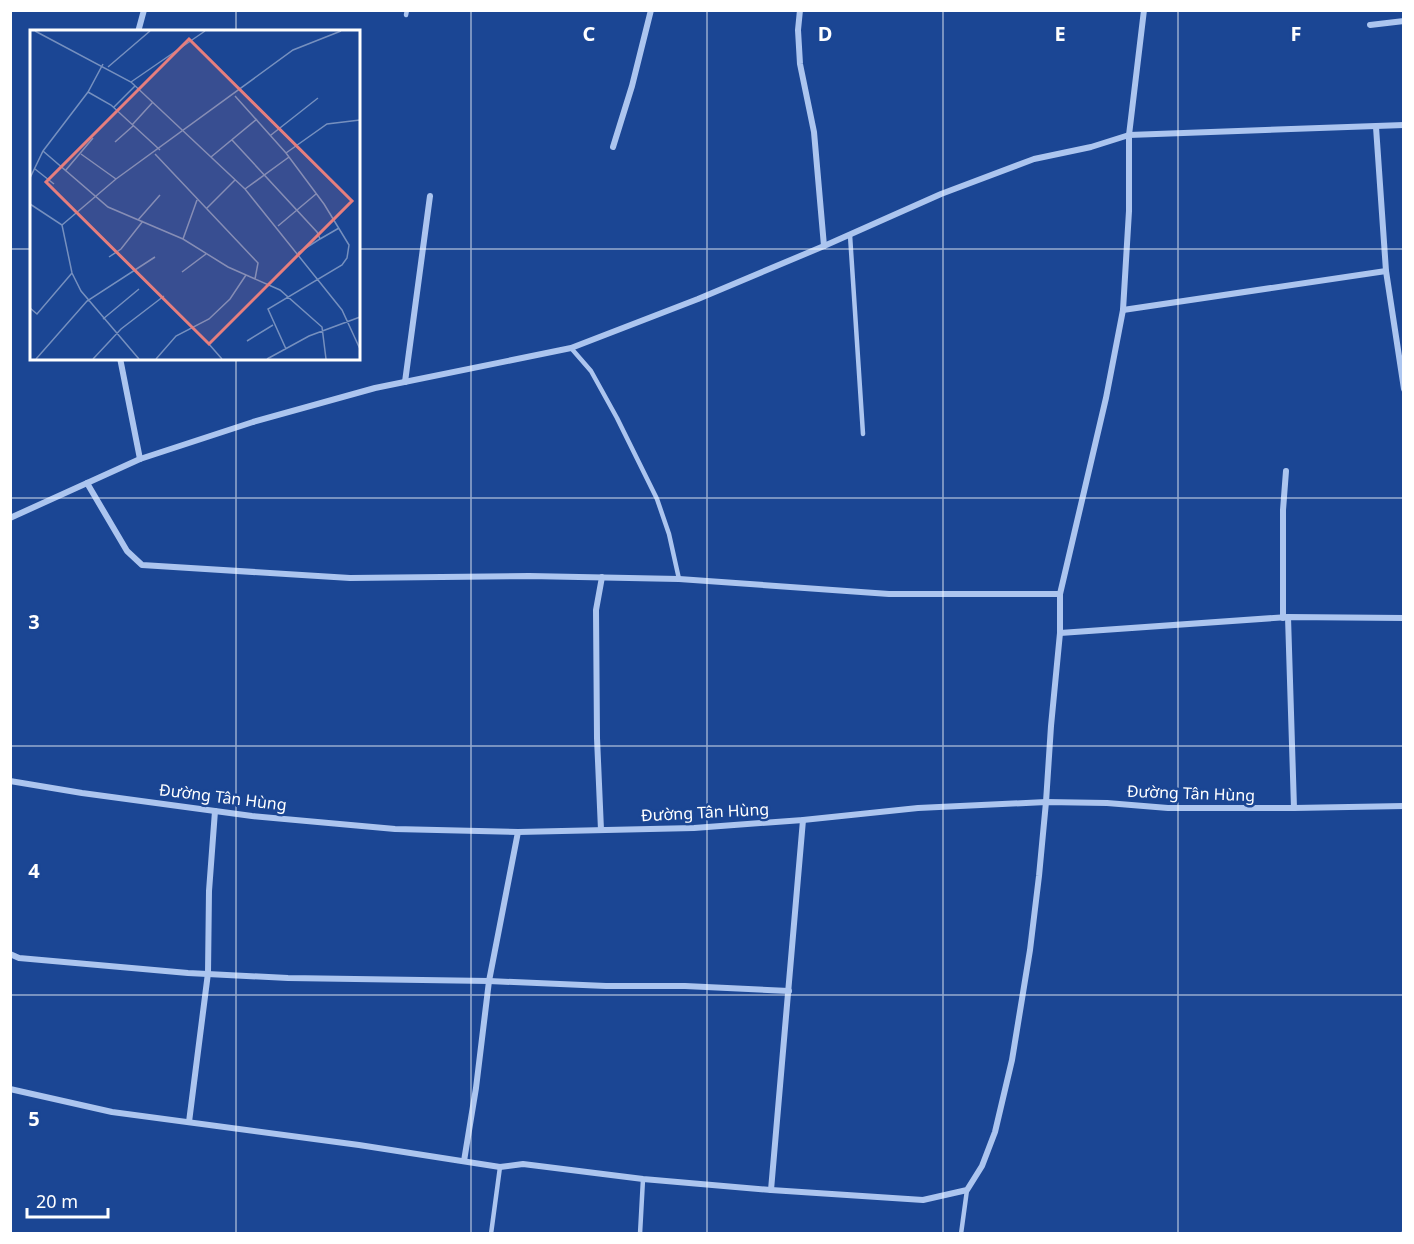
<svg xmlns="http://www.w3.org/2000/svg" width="1414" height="1244" font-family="'Noto Sans',sans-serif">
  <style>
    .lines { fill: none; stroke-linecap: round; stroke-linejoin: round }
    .lane { stroke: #acc5ef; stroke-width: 4.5 }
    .street { stroke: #acc5ef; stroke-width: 6 }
    .grid { fill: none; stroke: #fff; stroke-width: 1.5; stroke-opacity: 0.55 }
    .labels { text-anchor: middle; stroke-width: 5; stroke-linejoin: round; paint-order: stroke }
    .street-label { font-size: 16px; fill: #fff; stroke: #1b4694 }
    .inset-road { fill: none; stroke: #7690bf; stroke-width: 1.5 }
    .view { fill: #e67e7e; fill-opacity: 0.15; stroke: #e67e7e; stroke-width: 3 }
    .inset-edge { fill: none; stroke: #fff; stroke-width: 3 }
    .grid-label { font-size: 20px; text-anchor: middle; font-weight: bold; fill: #fff; stroke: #1b4694; stroke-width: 5; stroke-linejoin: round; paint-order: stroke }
  </style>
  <rect width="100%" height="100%" fill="#1b4694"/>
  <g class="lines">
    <!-- lane -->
    <g class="lane">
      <polyline points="406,15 407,10"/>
      <polyline points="850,235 863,434"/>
      <polyline points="571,348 591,371 617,418 657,499 669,534 679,579"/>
      <polyline points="491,1234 500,1167"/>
      <polyline points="640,1234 643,1179"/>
      <polyline points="961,1234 967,1190"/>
      <polyline points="1403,1234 1404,1232"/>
    </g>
    <!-- street -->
    <g class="street">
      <polyline points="800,10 798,30 800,64 814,132 824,246"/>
      <polyline points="1370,25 1404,21"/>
      <polyline points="138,32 144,10"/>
      <polyline points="1376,127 1386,271 1404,389"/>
      <polyline points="613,147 632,86 651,10"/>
      <polyline points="1123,310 1386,271"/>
      <polyline points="120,358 140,459"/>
      <polyline points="405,382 430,196"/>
      <polyline points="87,483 127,551 142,565 350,578 529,576 679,579 889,594 1060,594"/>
      <polyline points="10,518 140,459 253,422 375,388 571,348 698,299 824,246 941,194 1034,159 1091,147 1129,135 1404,125"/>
      <polyline points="1288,617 1294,808"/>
      <polyline points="1283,618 1283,510 1286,471"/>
      <polyline points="1060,633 1288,617 1404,618"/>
      <polyline points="10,781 82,793 252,816 395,829 518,832 694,828 803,820 918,808 1046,802 1107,803 1168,808 1294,808 1404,806"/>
      <polyline points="601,830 597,738 596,610 602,577"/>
      <polyline points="10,954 19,958 188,973 288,978 489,981 606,986 685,986 789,991"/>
      <polyline points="10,1089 112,1112 359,1145 500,1167 523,1164 643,1179 771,1190 923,1200 967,1190 982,1166 995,1132 1012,1060 1030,950 1039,876 1046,802 1051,726 1060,633 1060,594 1106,398 1123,310 1129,211 1129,135 1144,10"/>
      <polyline points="189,1122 208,973 209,891 215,811"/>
      <polyline points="464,1161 476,1088 489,981 518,832"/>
      <polyline points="771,1190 803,820"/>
    </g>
  </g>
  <!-- grid -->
  <path class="grid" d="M236,10v22M471,10v1224M707,10v1224M943,10v1224M1178,10v1224M10,249h22M358,249h1046M236,358v876M10,498h1394M10,746h1394M10,995h1394"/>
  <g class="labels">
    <!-- street labels -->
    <g class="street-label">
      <text transform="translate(1191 793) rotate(2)" y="6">Đường Tân Hùng</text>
      <text transform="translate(223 797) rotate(7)" y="6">Đường Tân Hùng</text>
      <text transform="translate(705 812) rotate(-3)" y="6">Đường Tân Hùng</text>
    </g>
  </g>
  <!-- overview -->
  <g transform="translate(30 30)">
    <rect width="330" height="330" fill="#1b4694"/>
    <path class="inset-road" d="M5,1l96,51 114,107 97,121 18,39M78,37l42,-36M101,52l74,-51M58,62l23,13 49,45M205,66l51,57 38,51 25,41 -2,13 -5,7 -74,44 18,40M84,77l21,-21M102,95l21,-23M241,105l47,-37M202,110l85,92 3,7 -22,14M85,112l18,-16M13,121l65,56 75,32 45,28 52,23 42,37 4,32M256,123l41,-29 33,-4M51,124l35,25M125,124l103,109 -3,16M181,127l46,-38M5,139l19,15M35,141l28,-33M0,148l13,-27 45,-59 15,-28M215,159l44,-32M0,174l32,21 10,48 9,18 58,68M176,179l29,-29M108,190l22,-25M32,195l54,-46 177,-129 48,-19M248,196l38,-32M153,209l14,-39M290,209l19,-11M79,227l12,-8 22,-28M152,242l24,-18M0,278l7,6 35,-41M73,289l36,-30M217,311l26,-16M178,313l14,16M6,329l51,-58 68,-44M63,329l28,-30 43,-33M126,329l20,-23 33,-17 21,-20 16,-24M237,329l42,-23 51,-19"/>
    <path class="view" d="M159,9l163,162 -143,143 -163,-162z"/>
    <rect width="330" height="330" class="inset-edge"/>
  </g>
  <g class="grid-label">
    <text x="589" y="41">C</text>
    <text x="825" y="41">D</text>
    <text x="1060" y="41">E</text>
    <text x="1296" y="41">F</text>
    <text x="34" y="629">3</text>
    <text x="34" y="878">4</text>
    <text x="34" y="1126">5</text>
  </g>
  <!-- border -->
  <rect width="1414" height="1244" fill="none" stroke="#ffffff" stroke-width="24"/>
  <!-- scale -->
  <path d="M27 1208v9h81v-9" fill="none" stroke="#ffffff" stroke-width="3"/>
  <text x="36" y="1208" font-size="18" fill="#ffffff" stroke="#1b4694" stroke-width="4.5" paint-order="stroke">20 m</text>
</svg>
